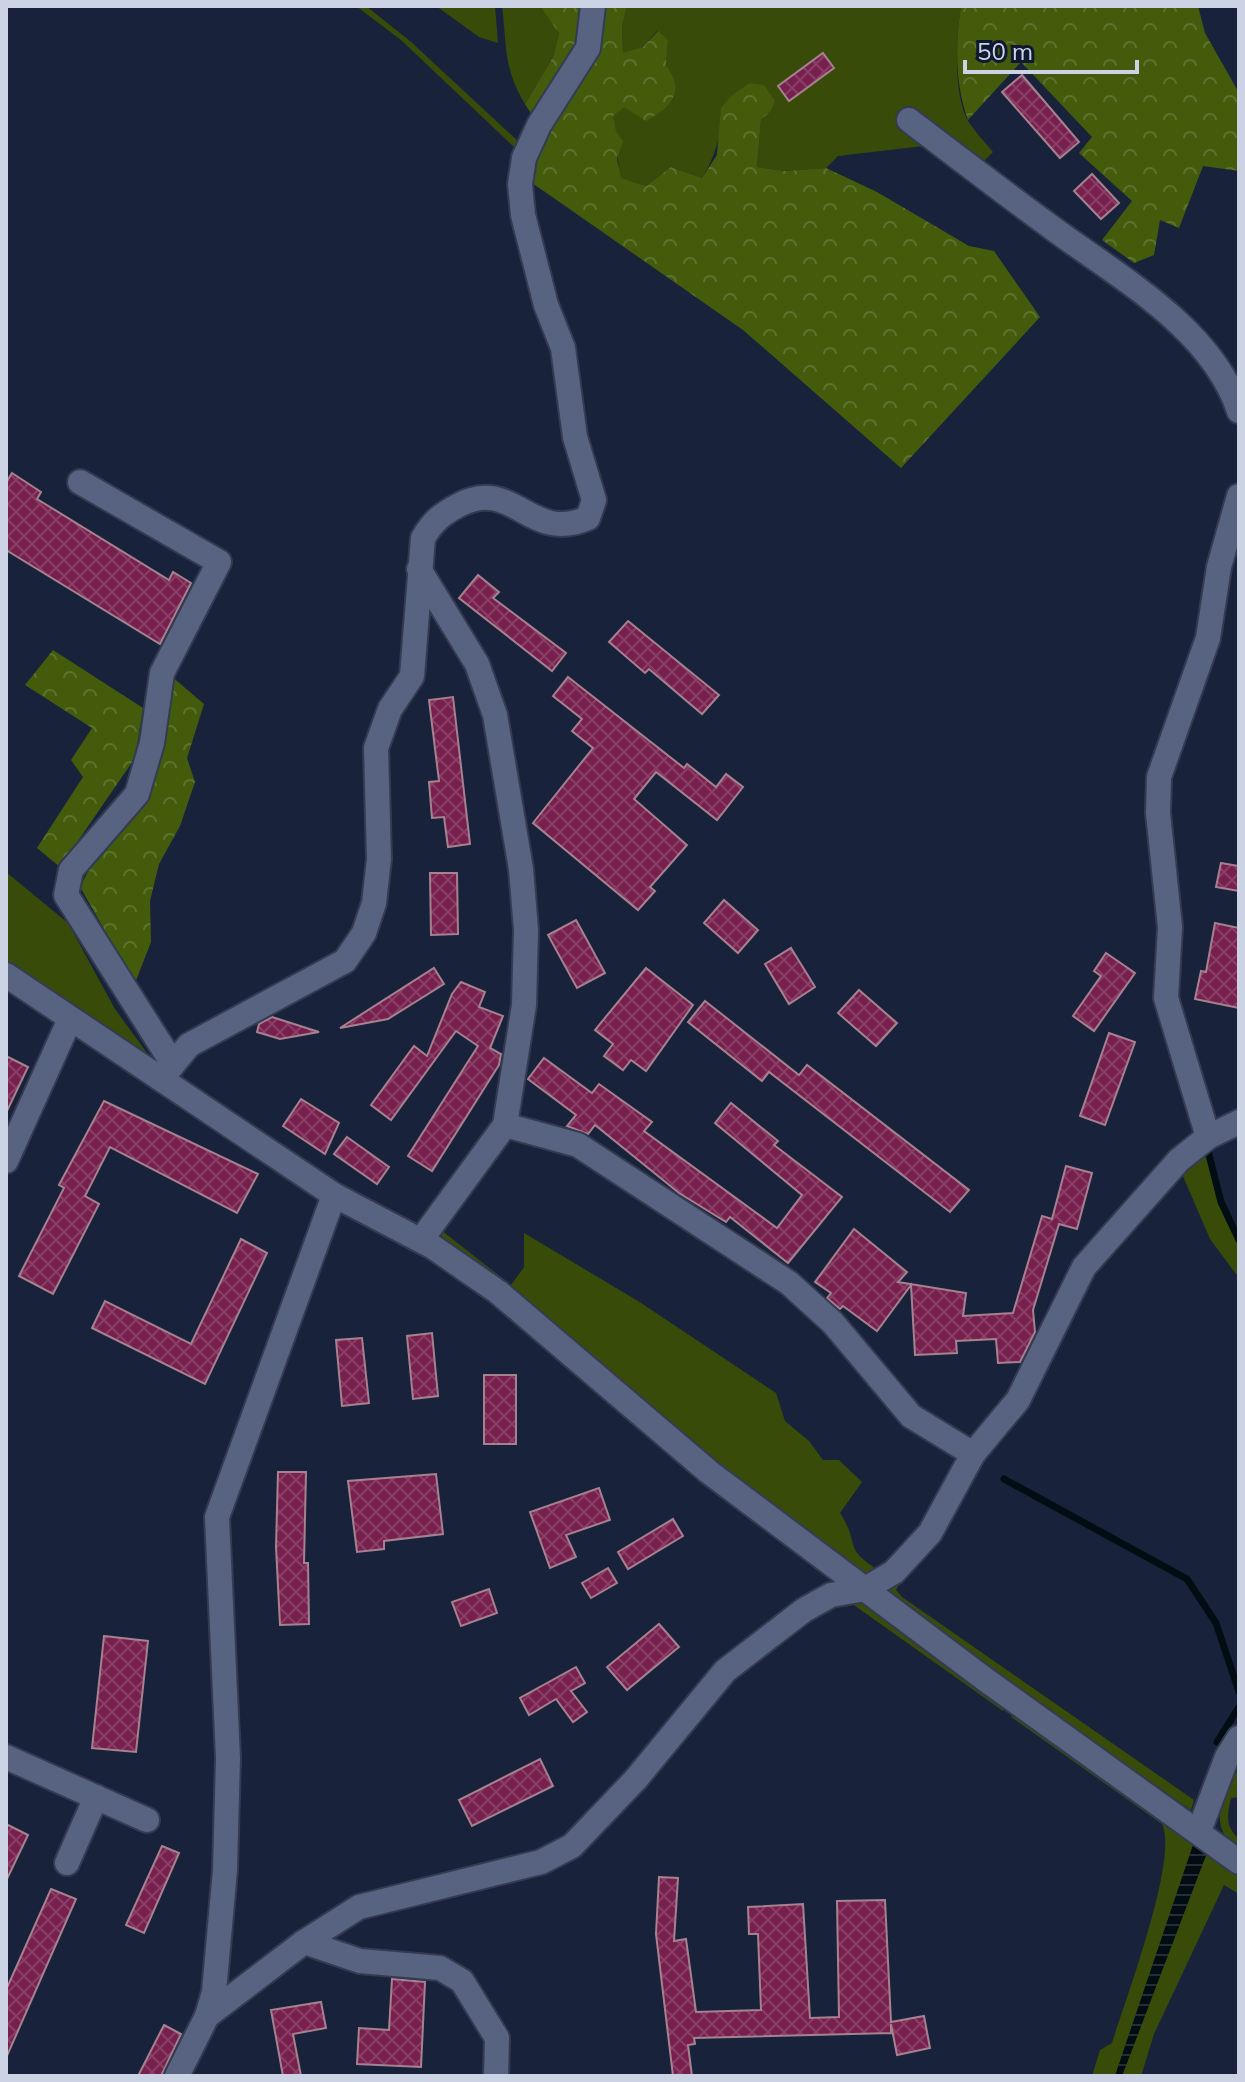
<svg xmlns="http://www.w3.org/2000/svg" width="1245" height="2082" font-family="Mulish,sans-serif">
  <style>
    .grass { fill: #384b09 }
    .forest { fill: url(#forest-crowns) }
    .water { fill: url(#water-rules) }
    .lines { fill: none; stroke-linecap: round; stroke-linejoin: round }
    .stream { stroke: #010c13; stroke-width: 7 }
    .building { fill: url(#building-cross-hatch); stroke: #a68190; stroke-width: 2 }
    .minor-casing { stroke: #343b51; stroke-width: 28 }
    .minor { stroke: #576381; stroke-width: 24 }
  </style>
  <defs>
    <pattern id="forest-crowns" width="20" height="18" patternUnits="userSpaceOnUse" patternTransform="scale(2)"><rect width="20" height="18" fill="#445b0c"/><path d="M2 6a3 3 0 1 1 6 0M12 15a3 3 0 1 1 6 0" fill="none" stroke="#5e722f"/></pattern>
    <pattern id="water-rules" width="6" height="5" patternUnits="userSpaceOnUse" patternTransform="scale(2)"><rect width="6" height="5" fill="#010c13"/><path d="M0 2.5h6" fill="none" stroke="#252e35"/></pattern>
    <pattern id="building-cross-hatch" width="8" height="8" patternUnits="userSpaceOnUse" patternTransform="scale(2)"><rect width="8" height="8" fill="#771f4d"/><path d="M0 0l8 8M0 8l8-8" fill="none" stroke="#893f66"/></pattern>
  </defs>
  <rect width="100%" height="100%" fill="#18223b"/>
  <!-- grass -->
  <g class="grass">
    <polygon points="356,6 366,6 410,41 520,143 516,149 401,40"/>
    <polygon points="436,6 495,6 498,43 479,37"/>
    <path d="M502,6h38l19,26 -6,25 -28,47c-22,-36 -18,-58 -23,-98z"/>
    <path d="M627,6h334c-5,30 -8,88 7,115 7,11 17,21 25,31l-14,14 -47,-21 -94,11 -12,12 -41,3 -28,-4 4,-47 10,-9 -29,-20 -10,4c-12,30 -13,57 -30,83l-31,-11 -25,19 -26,-8 -7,-62 53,-50 2,-26 -11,-9 -14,16 -20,7 -1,-28z"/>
    <polygon points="6,872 68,923 115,1009 152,1060 6,964"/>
    <polygon points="1206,1151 1218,1200 1239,1246 1239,1278 1210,1239 1182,1174"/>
    <path d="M441,1230l70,55 13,-18v-34l114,68 138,92 9,28 24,20 14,19h16l23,22 -22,31c22,34 0,33 41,59l-18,8 -149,-115 -75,-69 -78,-64 -118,-90z"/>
    <path d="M931,1548c-8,18 -26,25 -35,42l6,7 292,203 -3,10 -298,-208 -4,-12 3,-7z"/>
    <polygon points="857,1596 1002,1700 1003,1711 844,1598"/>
    <path d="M1019,1709l195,142 25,26v17l-15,-9 -70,149 -13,42h-19l86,-226 -6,-7 -9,3 -78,230h-23l8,-26 12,-7c13,-42 67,-185 50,-219l-151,-107z"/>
    <path d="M1233,1770l6,4v23l-8,1c-4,18 -6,28 8,41v12c-31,-25 -18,-48 -6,-81z"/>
  </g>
  <!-- forest -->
  <g class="forest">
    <polygon points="540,6 585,6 575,54 534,118 525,104 553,57 559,33"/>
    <path d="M598,6h29l-5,20 1,27 20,-6 15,-16 10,9 -2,26c20,25 5,42 -20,55l-22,-14 -11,9 3,16 7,9 -6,18 4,19 25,8 25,-19 31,11 15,-23 4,-47 11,-13 18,-12 14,2 11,16 -4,10 -10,9 -4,47 28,4 41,-3 51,24 92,54 25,5 46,66 -139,151 -158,-138 -218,-152z"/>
    <path d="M961,6h237l7,27 34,60v78l-36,-5 -24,62 -19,-8 -6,35 -20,8 -32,-23 30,-39 -53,-48 13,-16 -71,-75 -53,58c-13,-36 -13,-76 -7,-114z"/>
    <polygon points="53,650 143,708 135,758 60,867 37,848 83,777 71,760 92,728 25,685"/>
    <polygon points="171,676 204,704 187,758 195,782 180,826 159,864 150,901 151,942 135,983 80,887 92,864 142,801"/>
  </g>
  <!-- water -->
  <polygon class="water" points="1202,1843 1208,1850 1122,2076 1115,2076 1193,1845"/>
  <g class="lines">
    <!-- stream -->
    <g class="stream">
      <polyline points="1208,1151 1221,1202 1239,1240"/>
      <polyline points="1004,1479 1187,1579 1216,1623 1239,1692"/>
      <polyline points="1217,1742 1239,1707"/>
    </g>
  </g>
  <!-- building -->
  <g class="building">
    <polygon points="823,53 834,68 789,101 778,86"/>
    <polygon points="1022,75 1079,142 1060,158 1002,92"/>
    <polygon points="1092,174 1119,203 1101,219 1074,191"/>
    <polygon points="12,473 41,492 37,499 169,580 173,572 191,583 160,644 6,550 6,483"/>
    <polygon points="478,575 499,592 493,598 566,653 552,671 459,598"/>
    <polygon points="628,621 719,695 702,714 649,669 645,673 609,642"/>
    <polygon points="568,677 684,768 687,764 716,787 726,774 743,787 717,820 656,772 634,799 687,845 650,887 655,891 638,910 533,823 593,748 572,731 582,719 553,696"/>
    <polygon points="453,697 470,844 448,847 444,817 432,818 429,782 439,781 429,700"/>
    <polygon points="1221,863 1239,866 1239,891 1216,887"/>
    <polygon points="430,873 457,873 458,934 431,935"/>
    <polygon points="724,900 758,930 738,953 704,923"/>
    <polygon points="576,920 605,973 577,988 548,935"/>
    <polygon points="1215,923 1239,928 1239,1008 1195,999 1201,971 1206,972"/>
    <polygon points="791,948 815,987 789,1004 765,964"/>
    <polygon points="1106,953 1135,973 1094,1031 1073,1016 1101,976 1094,971"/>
    <polygon points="434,968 444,984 388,1019 340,1028"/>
    <polygon points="646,968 693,1005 646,1071 631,1060 623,1070 604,1056 613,1044 595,1030"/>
    <polygon points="461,982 485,992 479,1007 503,1016 490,1048 501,1054 499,1065 432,1171 408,1156 478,1046 456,1031 391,1120 371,1105 414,1046 427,1056 452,994"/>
    <polygon points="859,990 897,1023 876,1046 838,1013"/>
    <polygon points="705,1001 799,1075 807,1065 969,1190 950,1212 769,1072 762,1081 688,1022"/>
    <polygon points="272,1017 319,1032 280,1039 257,1032 259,1024"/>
    <polygon points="1109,1033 1135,1042 1105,1125 1080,1116"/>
    <polygon points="6,1056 28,1067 6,1113"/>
    <polygon points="544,1058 592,1093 599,1084 652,1122 644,1131 777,1228 802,1195 715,1123 731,1103 778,1141 774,1145 842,1197 788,1263 730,1217 726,1222 679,1193 595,1125 588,1134 567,1126 576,1115 528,1079"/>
    <polygon points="301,1099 339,1123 325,1154 283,1126"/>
    <polygon points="104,1101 258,1174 237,1213 110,1147 85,1196 99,1204 53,1294 19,1276 64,1188 59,1185"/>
    <polygon points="347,1137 389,1167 377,1184 334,1154"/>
    <polygon points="1066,1166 1092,1173 1077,1229 1059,1224 1033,1310 1035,1332 1020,1362 998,1363 996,1339 956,1341 957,1353 915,1355 911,1285 877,1331 843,1306 840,1309 827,1298 831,1293 815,1282 854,1229 907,1272 898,1282 966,1293 963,1316 1013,1313 1042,1216 1052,1219"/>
    <polygon points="241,1239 267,1253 205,1384 92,1328 105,1301 191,1344"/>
    <polygon points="432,1333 438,1396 413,1399 407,1336"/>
    <polygon points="362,1338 369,1403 342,1406 336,1340"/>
    <rect x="484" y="1375" width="32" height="69"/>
    <polygon points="278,1472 306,1472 304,1563 308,1563 309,1624 280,1625 276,1547"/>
    <polygon points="436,1474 443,1534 384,1541 384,1549 357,1552 348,1481"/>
    <polygon points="599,1488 610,1520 566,1535 576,1557 550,1568 530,1512"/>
    <polygon points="673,1519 683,1536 628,1569 618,1552"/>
    <polygon points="608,1568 617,1583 591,1598 582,1583"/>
    <polygon points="489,1589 497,1613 461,1626 452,1602"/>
    <polygon points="659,1624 679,1647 627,1690 607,1667"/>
    <polygon points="104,1636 148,1641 136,1752 92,1748"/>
    <polygon points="576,1667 585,1683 571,1691 587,1712 573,1722 556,1699 529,1715 520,1698"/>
    <polygon points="540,1759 553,1786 472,1826 459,1800"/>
    <polygon points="6,1824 28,1835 6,1881"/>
    <polygon points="162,1846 179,1853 144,1933 126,1925"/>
    <polygon points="659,1877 678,1878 674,1941 686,1939 696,2012 761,2010 758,1934 749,1934 748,1907 803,1904 810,2018 839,2017 837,1901 885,1900 891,2022 924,2016 930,2048 897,2055 891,2024 891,2033 694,2038 695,2044 688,2045 692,2076 673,2076 656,1934"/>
    <polygon points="51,1889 76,1899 6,2058 6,1990"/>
    <polygon points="392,1979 425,1982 421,2067 357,2064 359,2028 389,2030"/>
    <polygon points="321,2002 326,2028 293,2034 301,2076 283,2076 271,2010"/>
    <polygon points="164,2025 181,2034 161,2076 138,2076"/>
  </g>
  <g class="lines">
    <!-- minor casing -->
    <g class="minor-casing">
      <g id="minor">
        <path d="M909,120c47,36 94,72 142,107 66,49 161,101 188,184"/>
        <polyline points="80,482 219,562 162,673 152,743 137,794 71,870 66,895 173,1064"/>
        <polyline points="419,569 477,664 495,715 521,869 526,930 524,1005 505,1125 421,1240"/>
        <polyline points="6,975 334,1195 433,1247 498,1292 709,1472 986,1680 1239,1862"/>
        <path d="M161,1079l28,-34 156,-84 19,-28 10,-30 5,-44 -3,-111 14,-39 22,-33 11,-138c10,-17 19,-24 36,-33 55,-29 70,39 129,13l6,-18 -19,-63 -12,-89 -17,-43 -23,-90 -3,-31 4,-26 15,-33 49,-77 5,-42"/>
        <polyline points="505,1125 578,1145 789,1283 833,1323 911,1416 973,1454"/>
        <polyline points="1208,1137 1166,998 1170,927 1158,813 1159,777 1208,638 1219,567 1239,496"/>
        <polyline points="6,1161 70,1019"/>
        <polyline points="6,1757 147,1820"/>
        <polyline points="1199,1831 1227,1757 1239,1738"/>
        <polyline points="67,1863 96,1797"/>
        <polyline points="304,1942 360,1961 440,1968 462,1981 497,2038 496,2076"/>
        <polyline points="207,2016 304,1942 359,1907 541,1862 572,1846 636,1779 725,1671 804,1610 831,1595 865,1589 894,1572 930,1533 973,1454 1018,1400 1084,1267 1179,1160 1208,1137 1239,1122"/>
        <polyline points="177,2076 207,2016 214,1992 225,1870 228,1758 217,1517 334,1195"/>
      </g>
    </g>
    <!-- minor -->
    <use href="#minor" class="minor"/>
  </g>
  <!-- border -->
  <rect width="1245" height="2082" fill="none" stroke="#ccd3e4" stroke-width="16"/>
  <!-- scale -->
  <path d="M965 60v12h172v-12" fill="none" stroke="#ccd3e4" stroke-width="4"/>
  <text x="977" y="60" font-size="24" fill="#ccd3e4" stroke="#0f1831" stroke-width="6" paint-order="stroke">50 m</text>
</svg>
